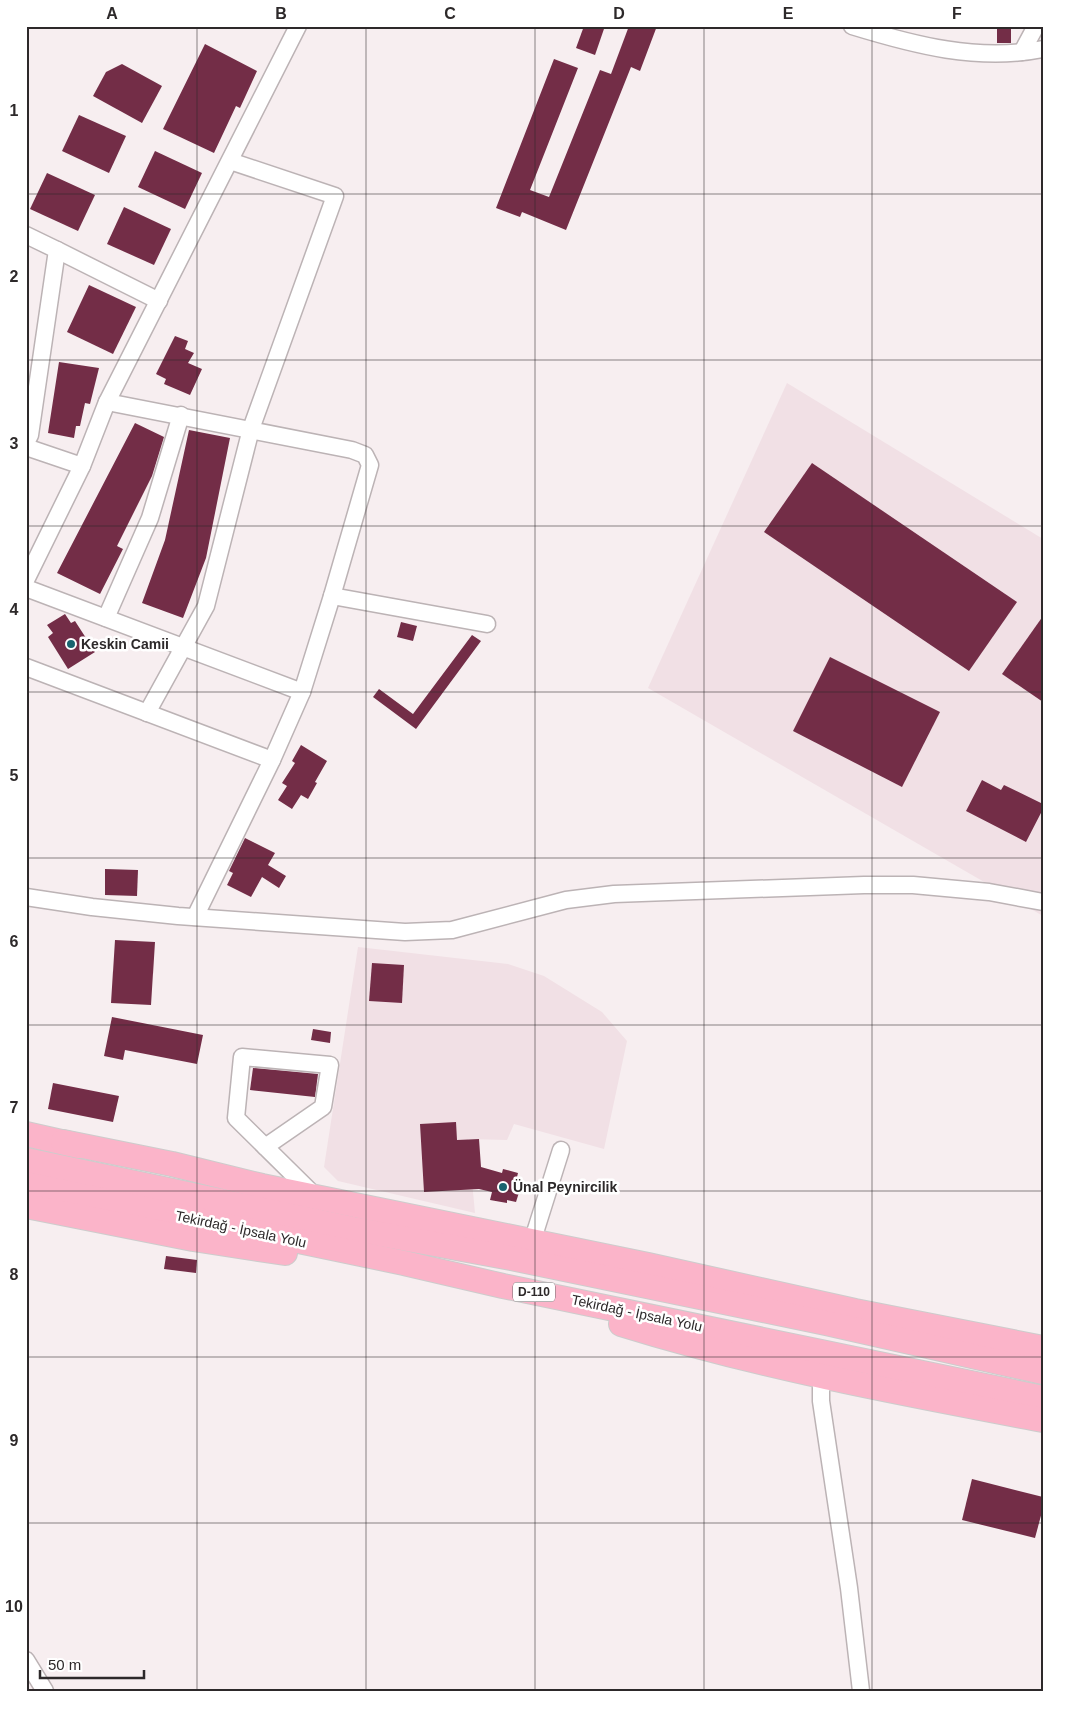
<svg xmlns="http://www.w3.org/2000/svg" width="1069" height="1717" font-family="Helvetica,sans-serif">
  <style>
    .built { fill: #f1e0e5 }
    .building { fill: #732d47 }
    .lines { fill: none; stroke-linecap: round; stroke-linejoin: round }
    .minor-casing { stroke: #bcb3b5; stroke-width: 19 }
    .highway-casing { stroke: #cdcccc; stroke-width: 26 }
    .minor { stroke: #fff; stroke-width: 16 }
    .highway { stroke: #fbb4c9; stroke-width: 24 }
    .grid { fill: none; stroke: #2d292a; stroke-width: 1; stroke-opacity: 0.55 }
    .poi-dot { fill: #18646f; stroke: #fff; stroke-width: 2 }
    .labels { text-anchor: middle; stroke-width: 5; stroke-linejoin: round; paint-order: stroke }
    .shield { fill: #fff; stroke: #6c696a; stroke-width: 1 }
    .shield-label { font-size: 12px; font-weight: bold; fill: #2d292a }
    .poi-label { font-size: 14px; font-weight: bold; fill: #2d292a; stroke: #fff; text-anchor: start }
    .street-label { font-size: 14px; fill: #2d292a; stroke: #fff }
    .neatline { fill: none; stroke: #2d292a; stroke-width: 2 }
    .grid-label { font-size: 16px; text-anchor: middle; font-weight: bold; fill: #2d292a }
  </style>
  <rect width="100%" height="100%" fill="#f7eef0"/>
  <!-- built -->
  <g class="built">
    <polygon points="787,383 1043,539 1043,916 648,688"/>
    <polygon points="358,947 508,964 544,976 602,1012 627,1041 604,1149 514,1124 507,1140 468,1139 475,1213 338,1181 324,1167"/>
  </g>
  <!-- building -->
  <g class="building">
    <polygon points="584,26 605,26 595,55 576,48"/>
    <polygon points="629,26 657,26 640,71 631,67 566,230 522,212 520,217 496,208 554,59 578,68 530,190 549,197 600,70 611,74"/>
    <rect x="997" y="26" width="14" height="17"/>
    <polygon points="205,44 257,71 240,108 236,106 214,153 163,129"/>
    <polygon points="122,64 162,86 142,123 93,96 106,72"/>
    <polygon points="79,115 126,136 109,173 62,151"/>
    <polygon points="155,151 202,173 185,209 138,187"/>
    <polygon points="47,173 95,195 78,231 30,209"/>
    <polygon points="124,207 171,229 154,265 107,244"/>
    <polygon points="89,285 136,307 113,354 67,332"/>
    <polygon points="175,336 188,341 185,349 194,353 188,363 202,369 190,395 164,384 166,379 156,374"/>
    <polygon points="59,362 99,368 90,404 85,403 80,426 76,426 74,438 48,433"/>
    <polygon points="135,423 164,437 152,476 117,546 123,549 100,594 57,573"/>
    <polygon points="189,430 230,438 206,558 183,618 142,603 165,540"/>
    <polygon points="812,463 1017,602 969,671 764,532"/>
    <polygon points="65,614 71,623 75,621 95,652 68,669 48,637 53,633 47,625"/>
    <polygon points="1043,616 1043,702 1002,674"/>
    <polygon points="401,622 417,626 413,641 397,637"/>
    <polygon points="472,635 481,641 416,729 373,697 379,689 413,714"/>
    <polygon points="830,657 940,712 902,787 793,731"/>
    <polygon points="301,745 327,761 315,782 317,783 308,799 301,795 292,809 278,800 287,786 282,783 295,763 292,761"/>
    <polygon points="982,780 1001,790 1004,785 1043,804 1043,809 1026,842 966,811"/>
    <polygon points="245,838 275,853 268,865 286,876 279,888 262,877 251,897 227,885 233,873 229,871"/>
    <polygon points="105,869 138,870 137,896 105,895"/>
    <polygon points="115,940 155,942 151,1005 111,1003"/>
    <polygon points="372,963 404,965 402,1003 369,1001"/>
    <polygon points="112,1017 203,1035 197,1064 125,1050 123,1060 104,1056"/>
    <polygon points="313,1029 331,1032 330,1043 311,1040"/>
    <polygon points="253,1068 318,1074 315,1097 250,1090"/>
    <polygon points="53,1083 119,1096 113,1122 48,1109"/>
    <polygon points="456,1122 457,1140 479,1139 481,1167 502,1173 503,1169 518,1173 516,1181 522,1183 516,1202 507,1200 507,1203 490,1200 492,1192 479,1189 424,1192 420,1124"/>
    <polygon points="166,1256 197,1260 196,1273 164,1269"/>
    <polygon points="972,1479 1043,1497 1043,1508 1035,1538 962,1520"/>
  </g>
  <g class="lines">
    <!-- minor casing -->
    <g class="minor-casing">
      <g id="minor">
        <path d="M852,26c62,19 126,36 191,23"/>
        <polyline points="1022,52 1036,26"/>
        <polyline points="26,235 57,250 30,435 26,443"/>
        <polyline points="57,250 159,301"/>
        <polyline points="107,402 352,450 365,455 370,465 332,596 302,692 272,760 195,917"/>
        <polyline points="26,447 82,466"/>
        <polyline points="26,580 82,466 107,402 298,26"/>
        <polyline points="26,588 302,692"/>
        <polyline points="332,596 487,624"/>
        <polyline points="106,618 150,518 181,415"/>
        <polyline points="26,667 272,760"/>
        <polyline points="147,713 206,606 251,429 335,196 230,161"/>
        <polyline points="26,897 92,907 178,916 405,932 452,930 566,900 614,894 864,885 913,885 989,892 1043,902"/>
        <polyline points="265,1147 323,1107 330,1065 242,1057 236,1118 316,1197"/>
        <polyline points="532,1242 561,1150"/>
        <polyline points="821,1377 821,1401 849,1588 861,1691"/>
        <polyline points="26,1660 45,1691"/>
      </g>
    </g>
    <!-- highway casing -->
    <g class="highway-casing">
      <g id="highway">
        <polyline points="26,1134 79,1146"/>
        <polyline points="63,1142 172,1164 262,1186 648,1265 855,1311 1043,1348"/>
        <polyline points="26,1160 353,1229 511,1258 826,1323 1043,1372"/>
        <polyline points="26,1184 404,1263 503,1286 1043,1398"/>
        <polyline points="26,1206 193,1239 285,1253"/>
        <path d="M621,1324c138,43 280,69 422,96"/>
      </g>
    </g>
    <!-- minor -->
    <use href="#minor" class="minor"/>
    <!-- highway -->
    <use href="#highway" class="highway"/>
  </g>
  <!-- grid -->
  <path class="grid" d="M197,26v1665M366,26v1665M535,26v1665M704,26v1665M872,26v1665M26,194h1017M26,360h1017M26,526h1017M26,692h1017M26,858h1017M26,1025h1017M26,1191h1017M26,1357h1017M26,1523h1017"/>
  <!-- markers -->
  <g class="poi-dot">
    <circle cx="71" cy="644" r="5"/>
    <circle cx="503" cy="1187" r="5"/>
  </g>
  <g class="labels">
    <!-- shield labels -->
    <rect class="shield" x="513" y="1282.5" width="42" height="19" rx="4"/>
    <g class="shield-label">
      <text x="534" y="1296">D-110</text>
    </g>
    <!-- poi labels -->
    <g class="poi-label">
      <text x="81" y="649">Keskin Camii</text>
      <text x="513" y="1192">Ünal Peynircilik</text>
    </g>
    <!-- street labels -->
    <g class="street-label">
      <text transform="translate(241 1229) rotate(12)" y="5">Tekirdağ - İpsala Yolu</text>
      <text transform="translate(637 1313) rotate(12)" y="5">Tekirdağ - İpsala Yolu</text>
    </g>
  </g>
  <!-- border -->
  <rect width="1069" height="1717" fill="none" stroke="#ffffff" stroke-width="55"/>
  <!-- scale -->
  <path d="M40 1670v8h104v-8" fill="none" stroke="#2d292a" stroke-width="2.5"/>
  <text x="48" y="1670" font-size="15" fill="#2d292a" stroke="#ffffff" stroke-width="4" paint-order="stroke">50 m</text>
  <rect x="28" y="28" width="1014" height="1662" class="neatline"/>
  <g class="grid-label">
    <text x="112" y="19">A</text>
    <text x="281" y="19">B</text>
    <text x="450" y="19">C</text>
    <text x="619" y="19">D</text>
    <text x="788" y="19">E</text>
    <text x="957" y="19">F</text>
    <text x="14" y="116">1</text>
    <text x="14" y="282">2</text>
    <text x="14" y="449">3</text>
    <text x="14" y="615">4</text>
    <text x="14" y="781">5</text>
    <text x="14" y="947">6</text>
    <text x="14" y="1113">7</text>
    <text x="14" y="1280">8</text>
    <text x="14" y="1446">9</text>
    <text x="14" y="1612">10</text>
  </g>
</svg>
